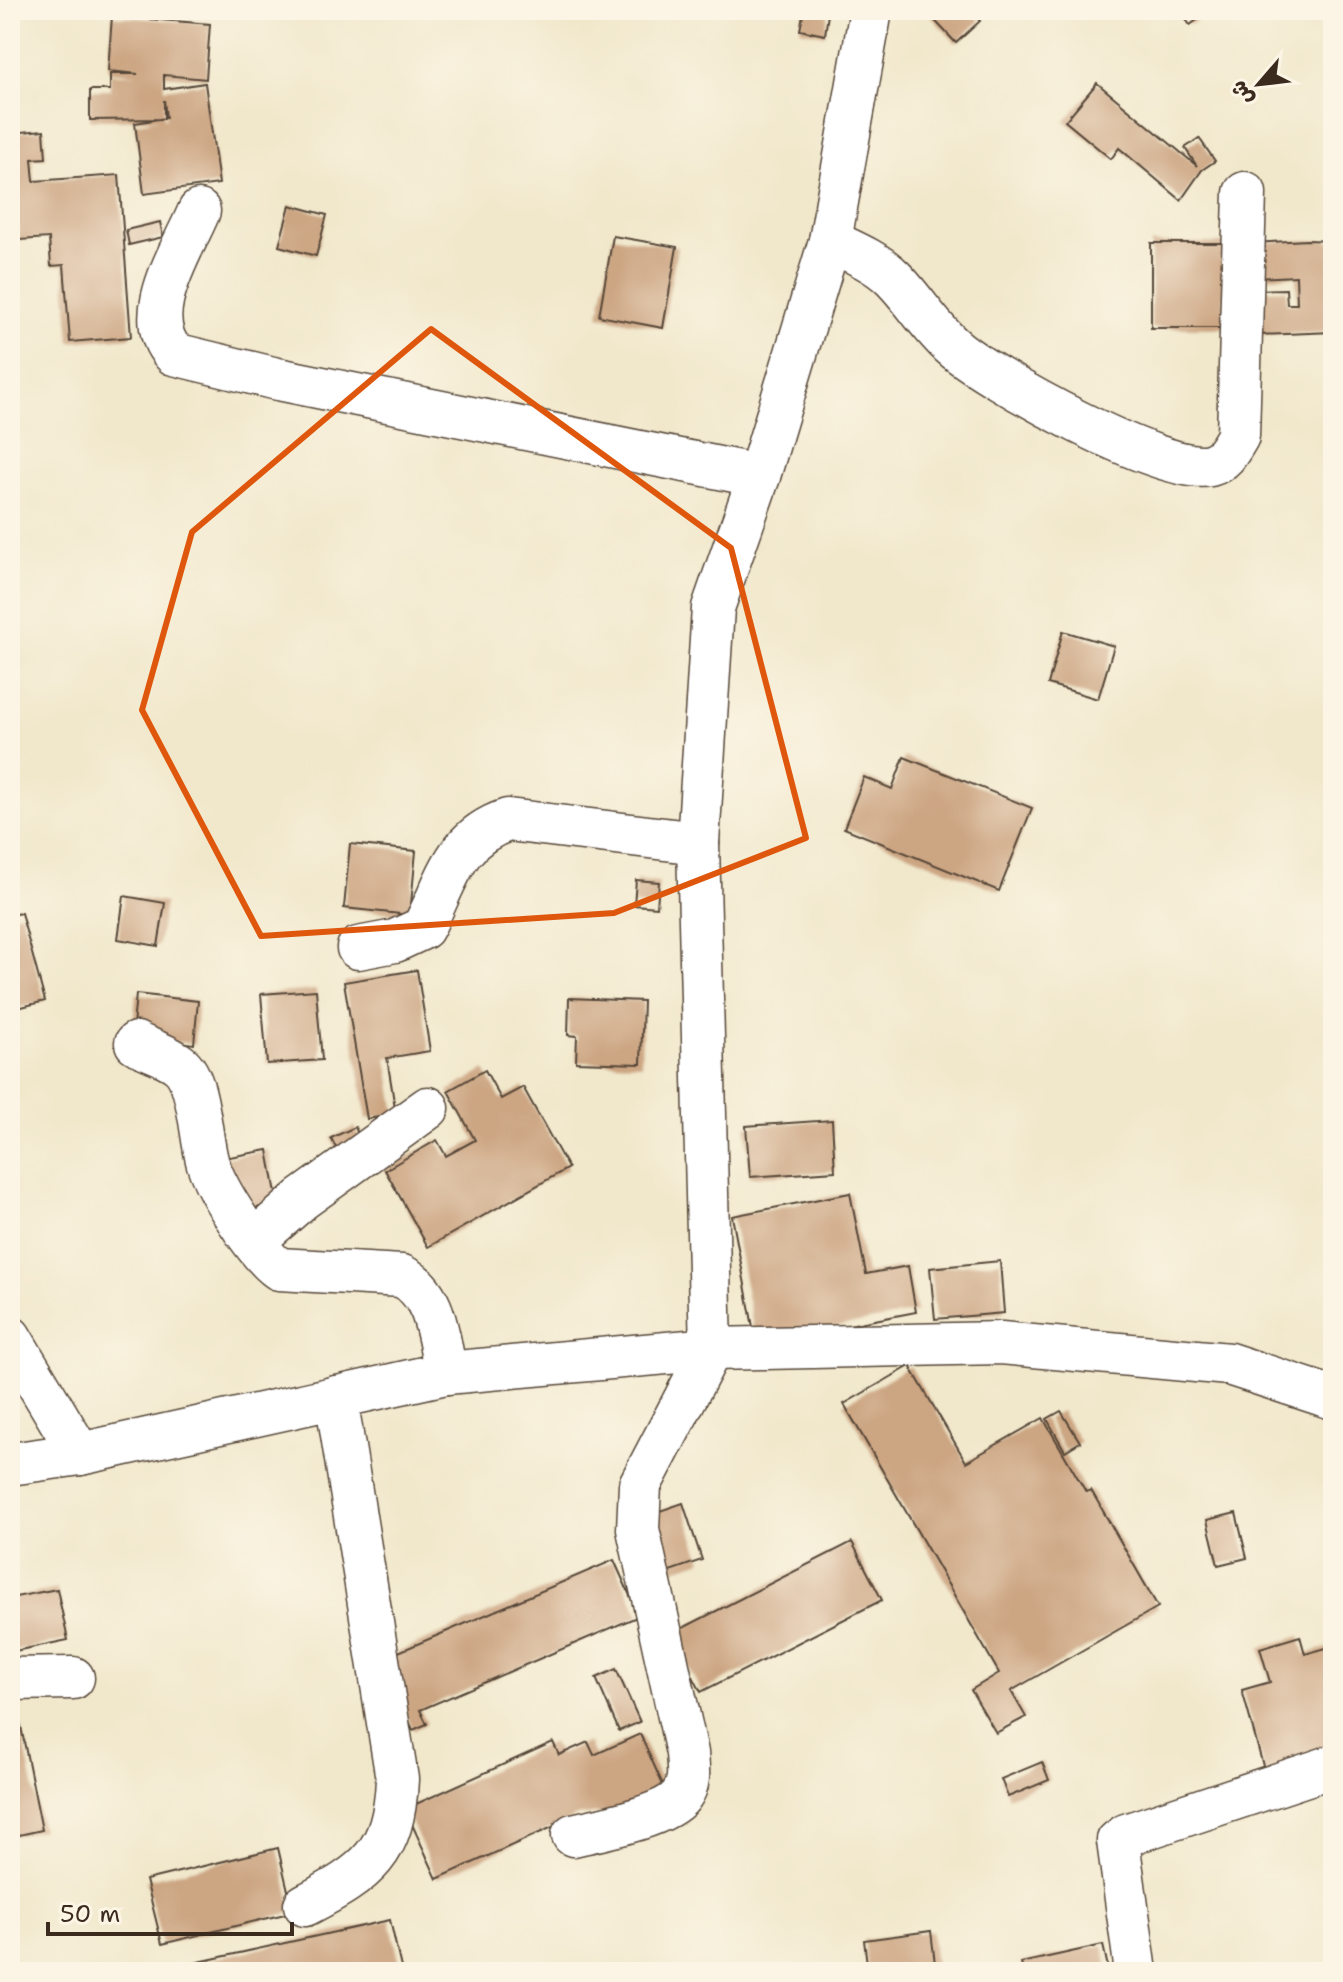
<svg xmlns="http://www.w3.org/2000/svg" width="1343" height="1982" font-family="'Shantell Sans','Playpen Sans Arabic',sans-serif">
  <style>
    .building { fill: #cca582 }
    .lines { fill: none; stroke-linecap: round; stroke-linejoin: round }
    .minor-casing { stroke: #564638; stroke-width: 45 }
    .minor { stroke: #fff; stroke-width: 42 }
    .marked { fill: none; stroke: #df570d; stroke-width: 6; stroke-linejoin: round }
  </style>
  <rect width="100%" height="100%" fill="#fcf5e5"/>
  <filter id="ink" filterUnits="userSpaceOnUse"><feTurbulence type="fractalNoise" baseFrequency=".0125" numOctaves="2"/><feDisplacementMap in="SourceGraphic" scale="16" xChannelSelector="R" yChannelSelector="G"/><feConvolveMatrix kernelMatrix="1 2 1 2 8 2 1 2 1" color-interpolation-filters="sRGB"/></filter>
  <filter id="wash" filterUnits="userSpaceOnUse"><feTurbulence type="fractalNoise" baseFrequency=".006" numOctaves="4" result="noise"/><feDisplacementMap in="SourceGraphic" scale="32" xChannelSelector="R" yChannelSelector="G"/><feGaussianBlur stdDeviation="1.8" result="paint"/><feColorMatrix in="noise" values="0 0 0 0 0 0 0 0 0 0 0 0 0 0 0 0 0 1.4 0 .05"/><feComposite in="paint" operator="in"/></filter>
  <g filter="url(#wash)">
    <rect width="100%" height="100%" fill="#f1e8cc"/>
    <g id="blocks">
      <!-- building -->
      <g class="building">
        <polygon points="804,10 828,14 825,35 800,30"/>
        <polygon points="925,10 970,10 980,21 956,43"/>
        <polygon points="1179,10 1211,10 1190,25"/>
        <polygon points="112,16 210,24 206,79 164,75 164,89 205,83 219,184 144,194 135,123 166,118 164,100 164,119 90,120 90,90 110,90 110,74 138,74 108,71"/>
        <polygon points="1097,83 1197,166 1185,148 1199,138 1215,161 1202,170 1181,200 1119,148 1111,159 1065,121"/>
        <polygon points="44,130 46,158 32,159 34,181 119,175 131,337 70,342 64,265 51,266 49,238 19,240 10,133"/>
        <polygon points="290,205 327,215 316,256 279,246"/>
        <polygon points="160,222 163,237 129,245 126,230"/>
        <polygon points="613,236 677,247 663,328 599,316"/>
        <polygon points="1307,240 1333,241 1333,332 1258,335 1256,290 1286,289 1287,304 1297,304 1296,276 1253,278 1252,243"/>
        <rect x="1151" y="243" width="73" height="85"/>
        <polygon points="1063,631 1114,646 1098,699 1048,684"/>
        <polygon points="904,757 1032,808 999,891 844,828 864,777 892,789"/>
        <polygon points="350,844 416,851 410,915 344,908"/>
        <polygon points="636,880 659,882 657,907 634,905"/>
        <polygon points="124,896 165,903 158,946 118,939"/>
        <polygon points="21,913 45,1001 10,1010 10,915"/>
        <polygon points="417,970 430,1051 387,1058 396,1114 367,1119 344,982"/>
        <polygon points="316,990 322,1060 267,1064 261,994"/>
        <polygon points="136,994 198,1001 194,1044 132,1037"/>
        <polygon points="569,998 643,1001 641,1064 576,1062 577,1036 568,1035"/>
        <polygon points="485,1070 501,1099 523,1087 568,1168 428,1247 385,1170 437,1140 446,1156 475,1140 448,1091"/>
        <polygon points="832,1120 835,1171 750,1177 746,1126"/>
        <polygon points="355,1127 363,1145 340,1156 331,1138"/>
        <polygon points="268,1150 278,1204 234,1212 224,1158"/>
        <polygon points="850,1193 866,1274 908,1266 916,1312 756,1343 732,1216"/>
        <polygon points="1000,1261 1004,1313 935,1319 930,1268"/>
        <polygon points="910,1366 966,1462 1043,1418 1086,1492 1091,1490 1158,1607 1011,1691 1026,1717 996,1733 971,1690 999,1673 844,1404"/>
        <polygon points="1061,1411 1080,1442 1065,1451 1047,1419"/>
        <polygon points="683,1503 702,1560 667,1572 648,1515"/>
        <polygon points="1236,1513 1247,1558 1218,1565 1207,1520"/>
        <polygon points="852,1542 882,1600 701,1692 671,1634"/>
        <polygon points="614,1560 639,1616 420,1710 427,1724 413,1730 382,1659"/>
        <polygon points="57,1589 68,1640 10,1652 10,1598"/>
        <polygon points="1300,1636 1305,1654 1333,1646 1333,1753 1265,1773 1242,1690 1270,1682 1260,1648"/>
        <polygon points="616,1669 640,1722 619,1731 596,1678"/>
        <polygon points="17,1707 42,1830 10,1837 10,1708"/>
        <polygon points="640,1734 672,1805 577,1816 437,1879 405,1809 553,1742 559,1755 588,1742 594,1755"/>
        <polygon points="1042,1762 1049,1780 1008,1797 1001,1779"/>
        <polygon points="278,1848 293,1912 162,1944 146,1880"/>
        <polygon points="390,1920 402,1972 181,1972 180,1966"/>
        <polygon points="931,1931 936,1972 868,1972 864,1940"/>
        <polygon points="1103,1945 1109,1972 1023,1972 1021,1963"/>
      </g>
    </g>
  </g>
  <g filter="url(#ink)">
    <use href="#blocks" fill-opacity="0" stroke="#564638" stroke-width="2"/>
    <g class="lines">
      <!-- minor casing -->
      <g class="minor-casing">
        <g id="minor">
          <path d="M199,211c-17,41 -61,105 -25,143l99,24 486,98"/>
          <path d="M830,241c21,10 46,20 63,37 21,21 37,49 60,69 35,31 214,130 257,118 15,-4 20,-16 28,-29l7,-243"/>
          <path d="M358,948l37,-7 28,-13c25,-47 30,-90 85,-108l190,23"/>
          <path d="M136,1043c13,7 32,12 44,22 20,16 20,74 28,99 9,27 48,89 71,105l123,7c35,18 36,62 44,97"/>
          <polyline points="255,1240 302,1199 428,1108"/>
          <polyline points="10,1337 80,1454"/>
          <polyline points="10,1464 80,1454 446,1373 711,1349 1001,1343 1229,1364 1333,1398"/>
          <polyline points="10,1679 73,1678"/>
          <path d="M573,1835c26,-6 92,-18 108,-39 10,-13 7,-28 6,-43l-49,-224 2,-44 71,-136 -13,-506 15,-235 46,-132 71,-235 41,-231"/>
          <path d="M305,1905c63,-33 89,-51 92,-126l-61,-382"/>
          <polyline points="1136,1972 1118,1841 1126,1835 1333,1766"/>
        </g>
      </g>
      <!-- minor -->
      <use href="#minor" class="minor"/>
    </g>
  </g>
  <!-- marked area -->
  <path class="marked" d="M431,329l300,219 75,290 -192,75 -353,23 -119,-226 50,-178z"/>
  <!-- margin -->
  <rect width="1343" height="1982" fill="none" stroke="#fcf5e5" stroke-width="40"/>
  <!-- north arrow -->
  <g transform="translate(1259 84) rotate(242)" stroke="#fcf5e5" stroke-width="6" paint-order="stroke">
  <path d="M0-6L14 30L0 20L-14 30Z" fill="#3b2a1e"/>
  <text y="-12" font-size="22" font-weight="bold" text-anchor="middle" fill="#3b2a1e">ش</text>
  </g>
  <!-- scale -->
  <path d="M48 1922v12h244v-12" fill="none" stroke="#3b2a1e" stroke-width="4"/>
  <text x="60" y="1922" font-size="24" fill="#3b2a1e" stroke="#fcf5e5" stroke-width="6" paint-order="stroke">50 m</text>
</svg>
